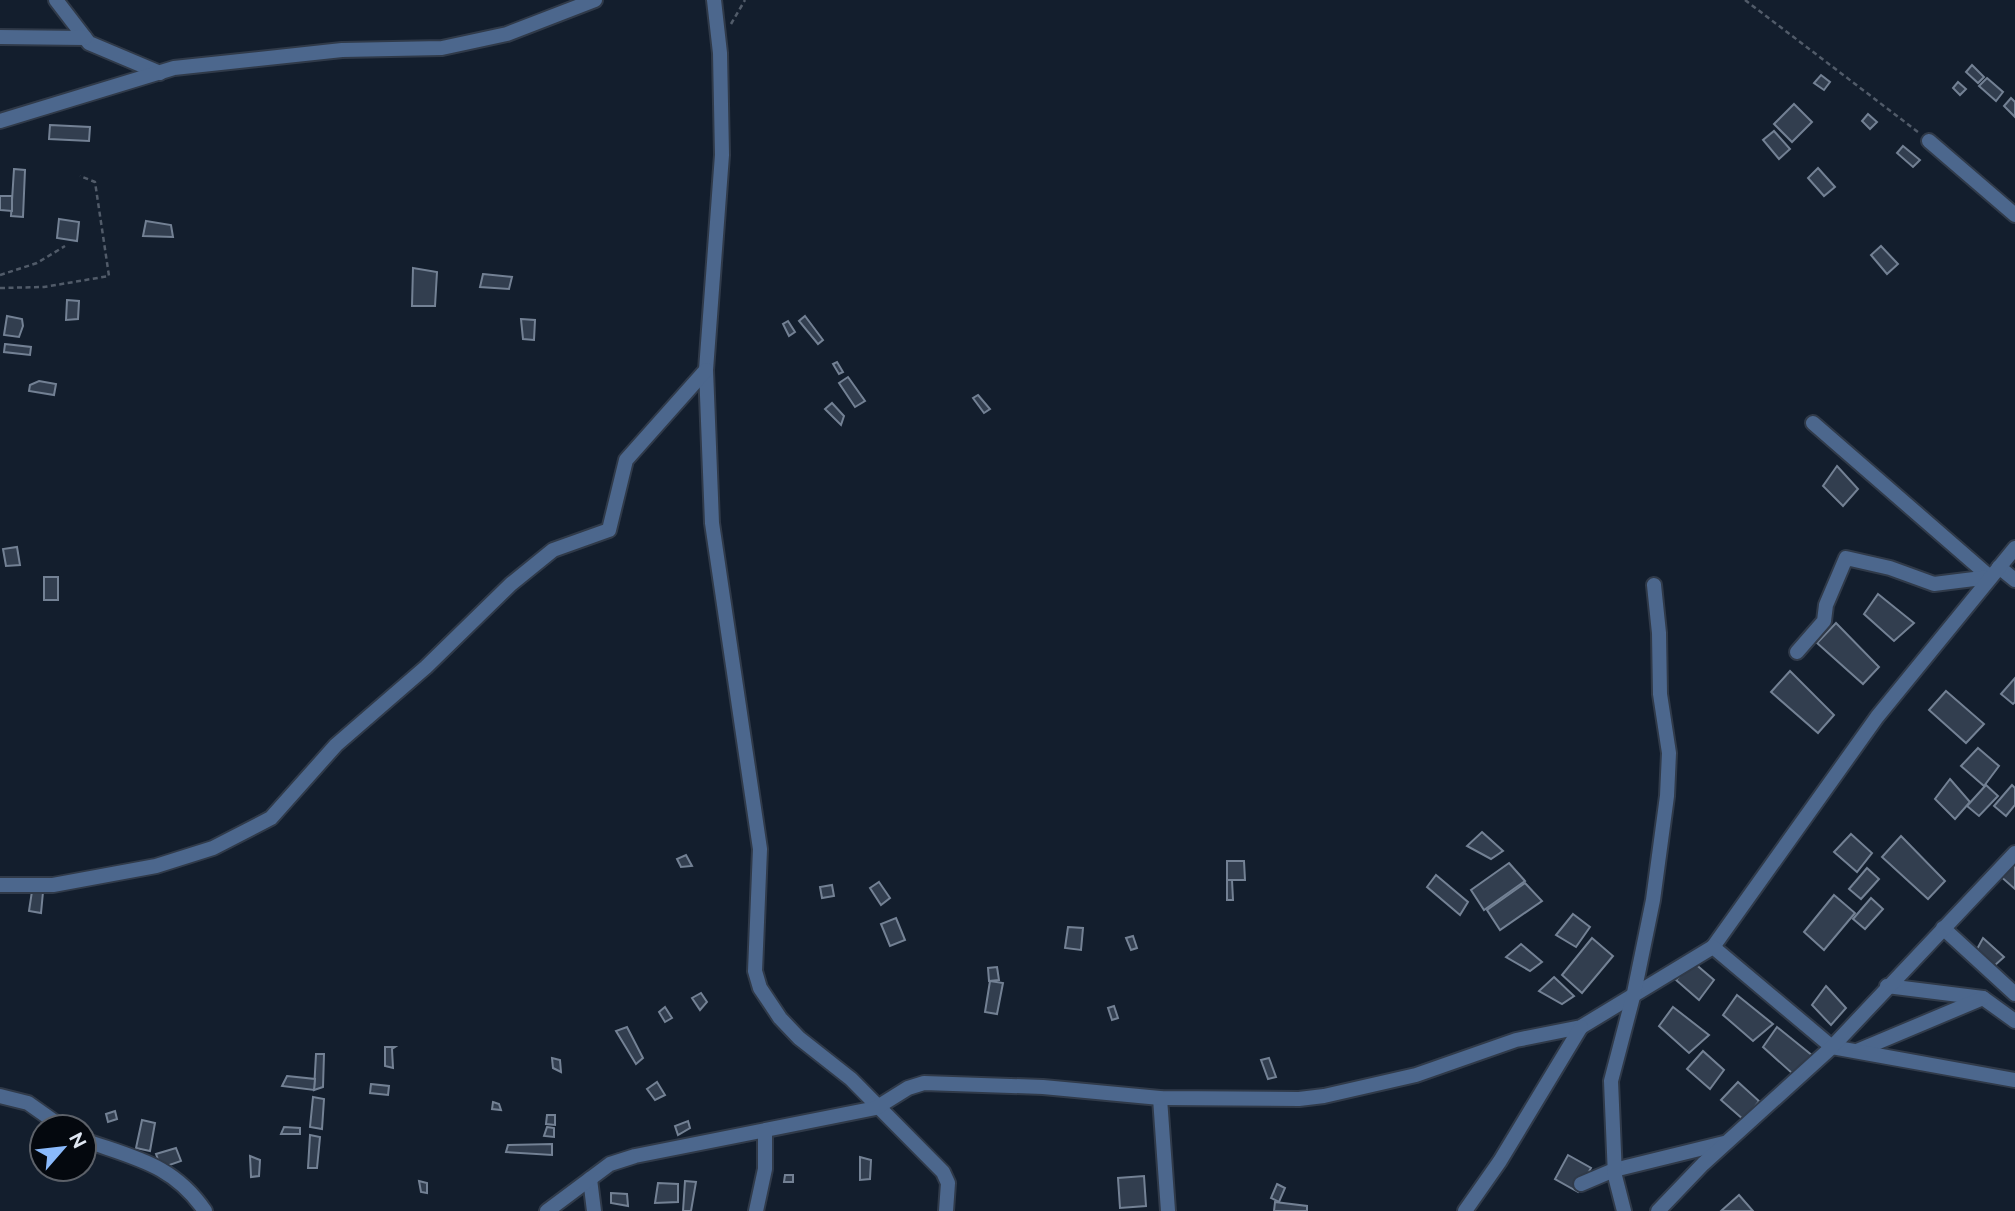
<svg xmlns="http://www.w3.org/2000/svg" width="2015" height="1211" font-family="Raleway,sans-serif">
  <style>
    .building { fill: #323e4f; stroke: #738194; stroke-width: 2 }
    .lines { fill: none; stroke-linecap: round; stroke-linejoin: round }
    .street-casing { stroke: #303a49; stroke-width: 18 }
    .path { stroke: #515b69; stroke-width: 2.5; stroke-dasharray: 5 3.5; stroke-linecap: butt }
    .street { stroke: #4c678d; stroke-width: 14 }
  </style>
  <rect width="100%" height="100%" fill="#131e2d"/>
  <!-- building -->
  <g class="building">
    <polygon points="1972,65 1984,77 1978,83 1966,72"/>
    <polygon points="1821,75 1830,82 1824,90 1814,83"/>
    <polygon points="1987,78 2003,92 1996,101 1979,86"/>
    <polygon points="1958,82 1966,89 1960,95 1953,88"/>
    <polygon points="2011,98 2015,102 2015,117 2004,106"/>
    <polygon points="1794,104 1812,122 1792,142 1774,124"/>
    <polygon points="1868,114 1877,122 1870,129 1862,121"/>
    <polygon points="50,125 90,127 89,141 49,139"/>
    <polygon points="1774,131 1790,149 1779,159 1763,140"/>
    <polygon points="1903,146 1920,160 1913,167 1897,153"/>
    <polygon points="1818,168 1835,187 1824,196 1808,178"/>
    <polygon points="14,169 25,170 23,217 11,216"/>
    <polygon points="0,196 12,196 12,211 0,210"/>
    <polygon points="59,219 79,222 77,241 57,238"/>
    <polygon points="146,221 171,225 173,237 143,236"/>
    <polygon points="1881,246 1898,264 1887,274 1871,255"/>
    <polygon points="413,268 437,272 435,306 412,306"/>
    <polygon points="483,274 512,277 509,289 480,287"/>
    <polygon points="67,300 79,301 78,319 66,320"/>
    <polygon points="7,316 22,319 23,326 19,337 4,335"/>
    <polygon points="805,316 823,340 818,344 799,321"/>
    <polygon points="521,319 535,320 534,340 523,339"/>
    <polygon points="788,321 795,332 789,336 783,324"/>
    <polygon points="5,344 31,347 30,355 4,352"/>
    <polygon points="837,362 843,372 839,374 833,364"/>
    <polygon points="848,377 865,401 855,407 839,383"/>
    <polygon points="39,381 56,384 54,395 29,391 30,385"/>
    <polygon points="978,395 990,409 984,413 973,398"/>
    <polygon points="832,403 844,416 841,425 825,409"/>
    <polygon points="1837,466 1858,489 1843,506 1823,486"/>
    <polygon points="17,547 20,565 6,566 3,549"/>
    <rect x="44" y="577" width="14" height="23"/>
    <polygon points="1878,594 1914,623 1894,641 1864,614"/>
    <polygon points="1836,623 1879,667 1863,684 1817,643"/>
    <polygon points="1790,671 1834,715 1818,733 1771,692"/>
    <polygon points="2015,678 2015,702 2013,704 2001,694"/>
    <polygon points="1946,691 1984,724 1966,743 1929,710"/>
    <polygon points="1978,748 1999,766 1984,786 1961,766"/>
    <polygon points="1950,779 1970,802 1955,819 1935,799"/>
    <polygon points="1986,785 1998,796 1979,816 1967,806"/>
    <polygon points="2012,785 2015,788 2015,805 2006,816 1994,806"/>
    <polygon points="1482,832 1503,851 1491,859 1467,846"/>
    <polygon points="1851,834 1872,853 1857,872 1834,852"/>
    <polygon points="1901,836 1945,881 1928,899 1882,857"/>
    <polygon points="686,855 692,866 681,867 677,859"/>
    <polygon points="2015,857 2015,889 1999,875"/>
    <polygon points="1227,861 1244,861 1245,880 1227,880"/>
    <polygon points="1509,863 1525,881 1484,910 1471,890"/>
    <polygon points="1867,868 1879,879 1861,899 1849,889"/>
    <polygon points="1436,875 1468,902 1460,915 1427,887"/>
    <polygon points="1227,880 1232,880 1233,900 1227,900"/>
    <polygon points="879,882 890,898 881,905 870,888"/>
    <polygon points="1525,883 1542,901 1500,930 1487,910"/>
    <polygon points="832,885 834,896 822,898 820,887"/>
    <polygon points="32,891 43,892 41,913 29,911"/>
    <polygon points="1834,895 1855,913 1824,950 1804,932"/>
    <polygon points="1871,898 1883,909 1865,929 1853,919"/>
    <polygon points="1573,914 1590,927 1576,947 1556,935"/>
    <polygon points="896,918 905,940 890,946 881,924"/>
    <polygon points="1068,927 1083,928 1081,950 1065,948"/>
    <polygon points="1133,936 1137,948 1131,950 1126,938"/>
    <polygon points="1592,938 1613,956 1582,993 1562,975"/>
    <polygon points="1983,938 2004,957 1993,967 1976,951"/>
    <polygon points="1521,944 1542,962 1530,971 1506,957"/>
    <polygon points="1693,962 1714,980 1699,1000 1676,980"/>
    <polygon points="997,967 999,980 989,981 988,968"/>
    <polygon points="1554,977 1574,996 1562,1004 1539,991"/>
    <polygon points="990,981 1003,983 997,1014 985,1012"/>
    <polygon points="1826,986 1846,1008 1831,1025 1812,1005"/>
    <polygon points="701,993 707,1002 700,1010 692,998"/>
    <polygon points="1737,995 1773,1024 1753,1041 1723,1015"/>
    <polygon points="1114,1006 1118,1018 1112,1020 1108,1008"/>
    <polygon points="665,1007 672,1018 665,1022 659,1012"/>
    <polygon points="1673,1007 1709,1035 1689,1053 1659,1026"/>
    <polygon points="627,1027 643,1058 636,1064 616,1031"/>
    <polygon points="1777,1027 1813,1056 1793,1074 1763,1047"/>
    <polygon points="385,1047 395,1047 392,1049 393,1068 385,1066"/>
    <polygon points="1703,1051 1724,1070 1710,1089 1687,1069"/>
    <polygon points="316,1054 324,1054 323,1087 314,1090"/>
    <polygon points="552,1058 560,1060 561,1072 553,1068"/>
    <polygon points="1269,1058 1276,1077 1268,1079 1261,1060"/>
    <polygon points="287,1076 315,1079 314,1090 282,1086"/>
    <polygon points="657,1082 665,1095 655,1100 647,1089"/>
    <polygon points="1738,1082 1759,1101 1744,1120 1721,1100"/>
    <polygon points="371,1084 389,1086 388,1095 370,1093"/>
    <polygon points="313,1097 324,1099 322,1129 310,1127"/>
    <polygon points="493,1102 499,1104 501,1110 492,1109"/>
    <polygon points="115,1111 117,1119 108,1122 106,1114"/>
    <polygon points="547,1115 555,1115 555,1125 546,1124"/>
    <polygon points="142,1120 155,1123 150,1151 136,1148"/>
    <polygon points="688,1121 690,1128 678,1135 675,1126"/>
    <polygon points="284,1127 300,1128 300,1134 281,1134"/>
    <polygon points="547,1127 554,1128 554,1137 544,1136"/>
    <polygon points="310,1135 320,1137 317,1168 308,1168"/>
    <polygon points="552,1144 552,1155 506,1152 508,1145"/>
    <polygon points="176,1148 181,1161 161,1168 156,1154"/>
    <polygon points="1568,1155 1591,1168 1578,1192 1555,1179"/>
    <polygon points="250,1156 260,1160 259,1176 251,1177"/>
    <polygon points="860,1157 871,1160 870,1179 860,1180"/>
    <polygon points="785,1175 793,1175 793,1182 784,1182"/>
    <polygon points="1144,1176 1146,1206 1120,1208 1118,1178"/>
    <polygon points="419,1181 427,1183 427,1193 421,1192"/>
    <polygon points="685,1181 696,1182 691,1211 683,1211"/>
    <polygon points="658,1183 678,1184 678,1202 655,1203"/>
    <polygon points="1277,1184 1285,1188 1279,1202 1271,1198"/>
    <polygon points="611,1193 627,1194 628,1206 611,1203"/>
    <polygon points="1739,1195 1753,1211 1721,1211"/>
    <polygon points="1275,1202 1307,1206 1307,1211 1274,1211"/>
  </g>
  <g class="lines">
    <!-- street casing -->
    <g class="street-casing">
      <g id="street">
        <polyline points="56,0 89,43 160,73"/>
        <polyline points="714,0 720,53 722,155 706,370 712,523 760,849 755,971 760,988 780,1018 799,1038 851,1079 943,1172 948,1183 946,1211"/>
        <polyline points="0,37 85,38"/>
        <polyline points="0,121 174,68 342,50 442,48 507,34 595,0"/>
        <polyline points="1929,141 2015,215"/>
        <polyline points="1813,423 1990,577"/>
        <polyline points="1999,567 2015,580"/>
        <polyline points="1797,652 1824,621 1826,605 1846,558 1890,568 1934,584 1990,577"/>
        <polyline points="0,885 53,885 156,866 213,848 271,818 336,745 426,667 511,584 553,550 609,530 626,460 706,370"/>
        <polyline points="1943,928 2015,994"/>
        <polyline points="1713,947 1877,717 2015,548"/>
        <polyline points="1887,986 1983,998 2015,1021"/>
        <polyline points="1857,1051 1983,998"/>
        <polyline points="0,1096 28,1103 62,1127"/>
        <polyline points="1160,1098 1168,1211"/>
        <path d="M84,1140c50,18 89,24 121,71"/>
        <polyline points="590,1179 594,1211"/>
        <polyline points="1581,1184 1614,1170 1724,1143"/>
        <polyline points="547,1211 610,1164 635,1156 876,1108 908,1088 924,1083 1043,1087 1160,1098 1299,1099 1324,1096 1416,1075 1516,1040 1581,1027 1713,947 1832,1047 2015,1080"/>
        <polyline points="756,1211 765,1169 765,1131"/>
        <polyline points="1465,1211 1500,1161 1581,1027"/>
        <polyline points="1624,1211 1615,1176 1611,1081 1634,993 1653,900 1667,796 1669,753 1660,694 1659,633 1654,585"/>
        <polyline points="1658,1211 1703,1164 1832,1047 2015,853"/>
      </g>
    </g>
    <!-- path -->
    <g class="path">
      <polyline points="1745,0 1918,132"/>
      <polyline points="731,24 745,0"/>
      <polyline points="0,275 37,263 65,246"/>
      <polyline points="0,288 44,287 109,276 95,182 80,176"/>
    </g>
    <!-- street -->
    <use href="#street" class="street"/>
  </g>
  <!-- north arrow -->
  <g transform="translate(63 1148) rotate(62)"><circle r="33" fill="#04080e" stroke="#5c6169" stroke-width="2"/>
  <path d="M0-5L12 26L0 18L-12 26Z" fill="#8abafc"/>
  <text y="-10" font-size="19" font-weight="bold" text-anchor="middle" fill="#e0e7f2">N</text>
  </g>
</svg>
